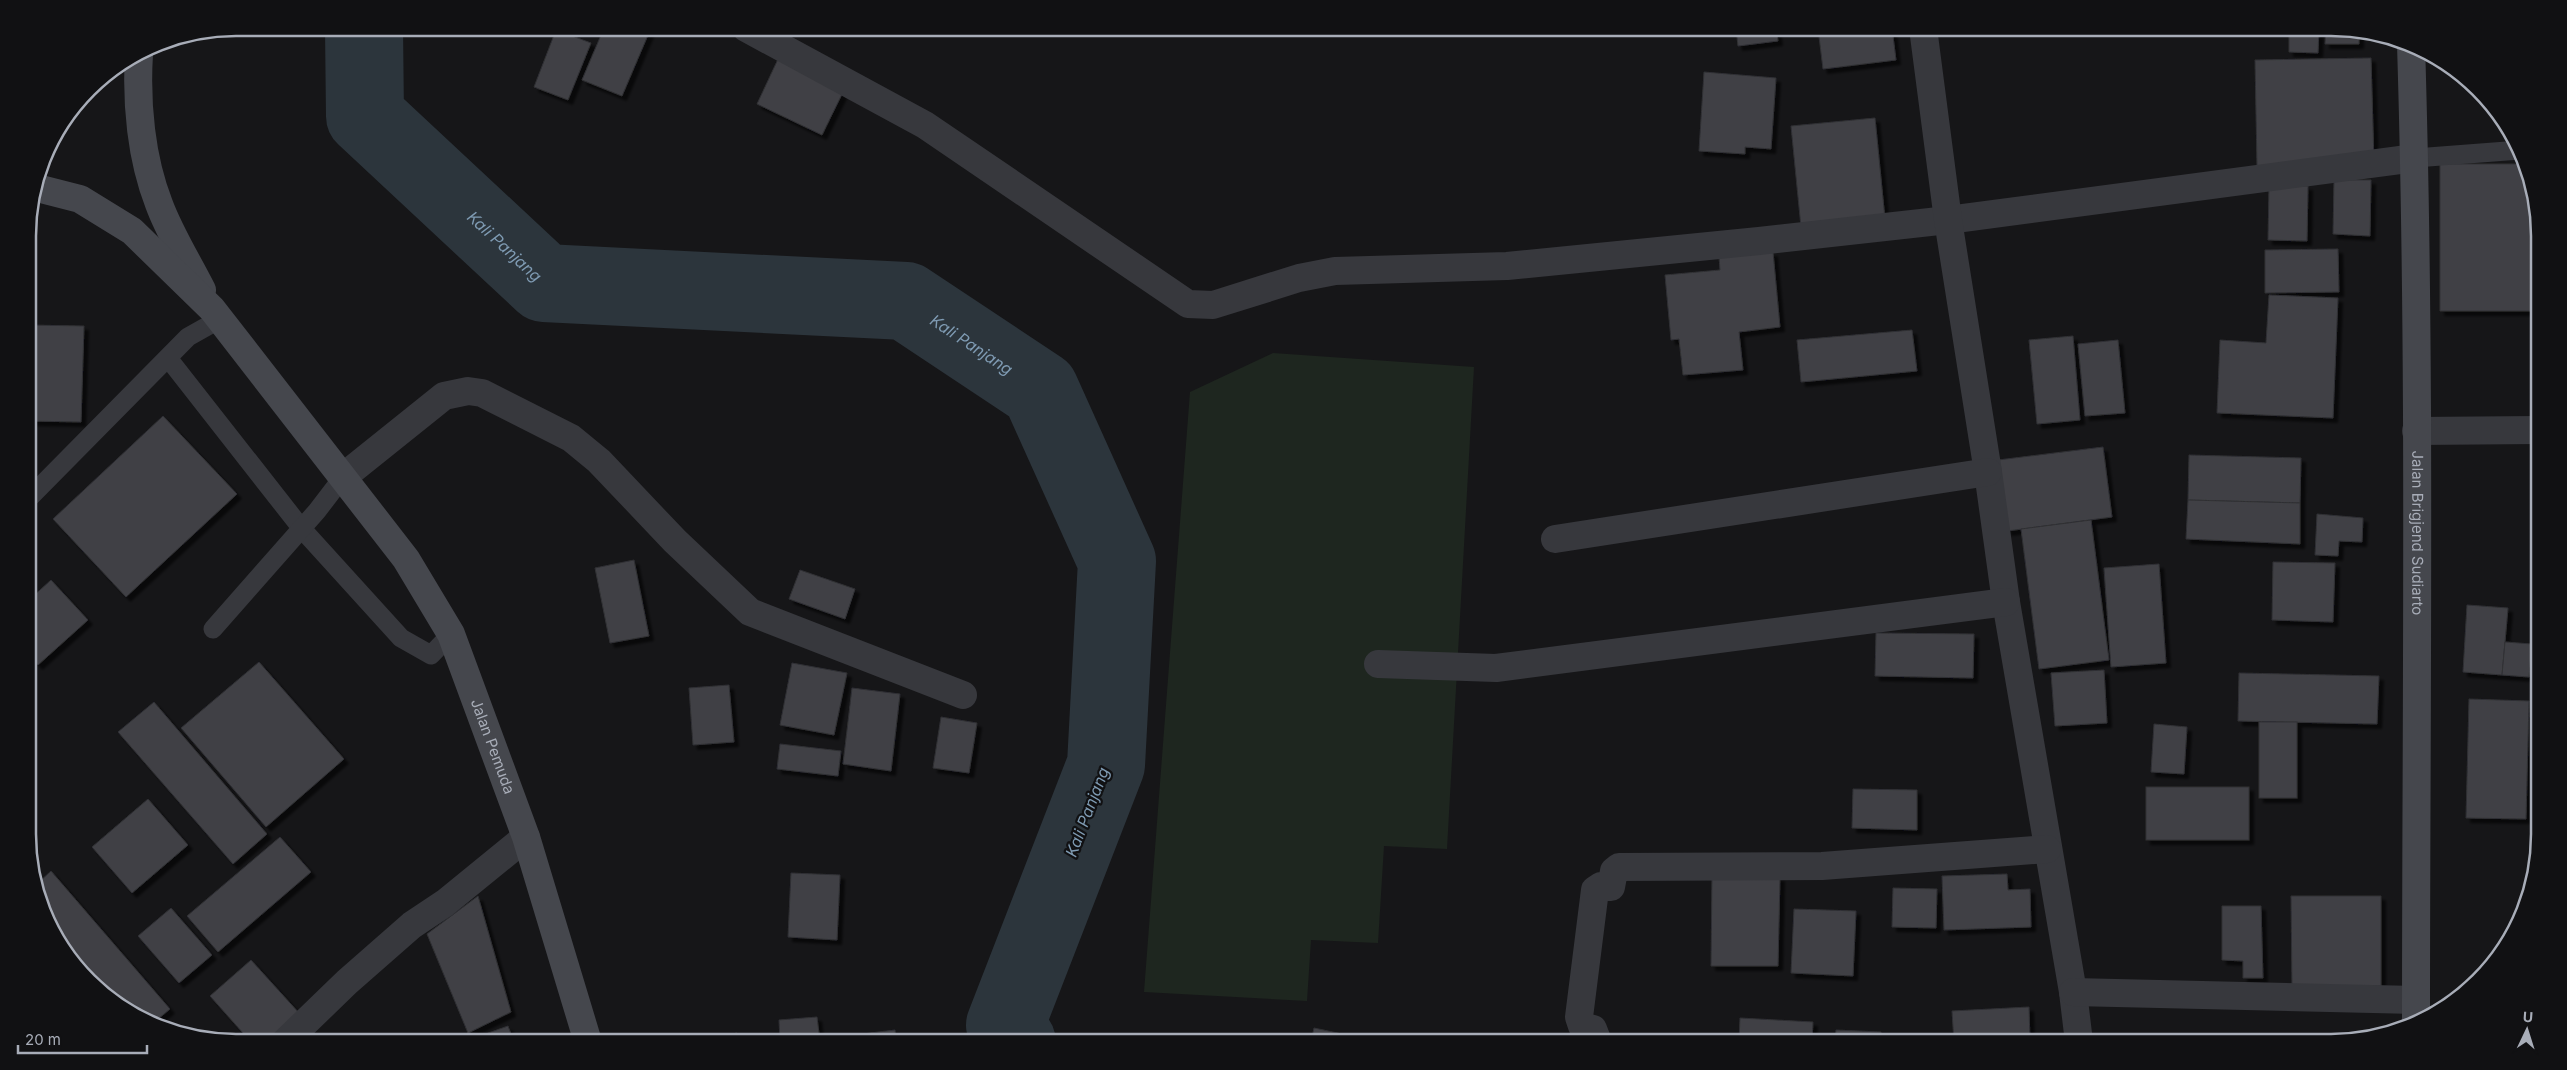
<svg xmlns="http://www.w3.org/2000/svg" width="2567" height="1070" font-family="Inter,sans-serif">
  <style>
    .green { fill: #1e261f }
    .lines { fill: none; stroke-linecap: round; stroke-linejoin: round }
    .river { stroke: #2c353c; stroke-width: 78 }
    .building { fill: #404145; stroke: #303034; filter: url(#shadow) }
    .lane { stroke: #37383d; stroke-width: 19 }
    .street { stroke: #37383d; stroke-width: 28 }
    .secondary { stroke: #45474d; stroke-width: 28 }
    .labels { text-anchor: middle; stroke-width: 4.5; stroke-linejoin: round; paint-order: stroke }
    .street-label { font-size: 15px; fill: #a8adb8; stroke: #111113 }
    .water-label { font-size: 16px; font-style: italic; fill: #7f9bb3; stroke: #111113 }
    .rim { fill: none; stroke: #a8adb8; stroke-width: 2.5 }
  </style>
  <defs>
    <filter id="shadow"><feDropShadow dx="4.5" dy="4.5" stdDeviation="1" flood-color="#0009"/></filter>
  </defs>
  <rect width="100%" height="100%" fill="#161618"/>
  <!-- green -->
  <polygon class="green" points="1273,353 1474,367 1447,849 1384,846 1378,943 1311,940 1307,1001 1144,992 1190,392"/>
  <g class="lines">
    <!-- river -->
    <path class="river" id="s1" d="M364,28l1,88 179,167 362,18 134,89 77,171 -11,204 -101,260 12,17"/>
  </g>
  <!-- building -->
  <g class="building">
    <polygon points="604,28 651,28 622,96 582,80"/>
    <polygon points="1736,28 1776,28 1778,41 1738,46"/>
    <polygon points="1818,28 1892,28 1896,60 1823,69"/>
    <polygon points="2289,28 2319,28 2318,53 2289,52"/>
    <polygon points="2326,28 2359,33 2359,44 2325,44"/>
    <polygon points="556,30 591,43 568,100 534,87"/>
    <polygon points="779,57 845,88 822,135 757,104"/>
    <polygon points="2371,58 2374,163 2257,166 2255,60"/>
    <polygon points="1704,72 1776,78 1771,149 1745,147 1745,154 1699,151"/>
    <polygon points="1875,118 1885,219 1801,227 1791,126"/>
    <polygon points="2440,164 2526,164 2538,209 2538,311 2440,311"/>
    <polygon points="2334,180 2371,180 2370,236 2333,234"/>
    <polygon points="2269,186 2308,186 2307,241 2268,240"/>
    <polygon points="2338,249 2339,292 2265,293 2265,250"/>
    <polygon points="1773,252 1780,327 1739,332 1743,370 1683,375 1679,339 1671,340 1665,275 1720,270 1719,257"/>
    <polygon points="2269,295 2338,298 2333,418 2217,413 2220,340 2266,343"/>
    <polygon points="28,325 84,326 81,422 28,421"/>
    <polygon points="1912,330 1917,371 1801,382 1797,340"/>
    <polygon points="2073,336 2080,420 2037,424 2029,340"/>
    <polygon points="2118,340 2125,413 2085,416 2078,344"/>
    <polygon points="163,416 237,494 126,597 53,519"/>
    <polygon points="2103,447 2112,517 2007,531 1998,460"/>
    <polygon points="2189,455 2301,458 2300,503 2188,500"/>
    <polygon points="2188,500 2300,503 2300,544 2186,539"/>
    <polygon points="2317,514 2363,518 2362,542 2339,541 2338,556 2315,555"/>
    <polygon points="2091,520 2109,660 2039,669 2021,529"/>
    <polygon points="634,560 649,636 610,643 595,568"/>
    <polygon points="2273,562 2335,563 2333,622 2272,620"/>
    <polygon points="2159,564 2166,663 2111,667 2104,568"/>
    <polygon points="800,570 855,589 845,619 789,599"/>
    <polygon points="51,580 88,620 38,665 29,655 29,600"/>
    <polygon points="2467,605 2508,608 2502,675 2463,672"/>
    <polygon points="1876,633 1974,634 1973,678 1875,676"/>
    <polygon points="2505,642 2532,644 2529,677 2502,675"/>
    <polygon points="259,662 344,759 266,827 181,728"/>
    <polygon points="792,663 847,673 834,735 780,725"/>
    <polygon points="2104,670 2107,723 2055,726 2051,673"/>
    <polygon points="2239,673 2379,676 2377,724 2238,721"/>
    <polygon points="729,685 734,742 693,745 689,688"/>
    <polygon points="852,688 900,694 891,771 843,764"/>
    <polygon points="2469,699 2529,701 2526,819 2466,818"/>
    <polygon points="154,702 267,834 233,864 118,732"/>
    <polygon points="941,717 977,723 969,773 933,768"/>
    <rect x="2259" y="722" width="38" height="76"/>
    <polygon points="2154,724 2187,727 2184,774 2151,772"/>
    <polygon points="780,744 841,751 838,776 777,769"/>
    <rect x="2146" y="787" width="103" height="53"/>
    <polygon points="1853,789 1917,790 1917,830 1852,828"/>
    <polygon points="148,799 188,845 132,893 92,847"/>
    <polygon points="280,837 311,872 218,952 187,916"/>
    <polygon points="51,871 170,1009 152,1024 109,1000 71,961 43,914 36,885"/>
    <polygon points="791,873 840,875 837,940 788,937"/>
    <polygon points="2007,874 2008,890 2030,889 2031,927 1944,930 1942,876"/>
    <polygon points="1712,876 1780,877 1778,966 1711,966"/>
    <polygon points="1893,888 1937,889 1936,928 1892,927"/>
    <polygon points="478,896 511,1012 468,1033 427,934"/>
    <polygon points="2291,896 2381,896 2381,986 2292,986"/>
    <polygon points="2222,906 2261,906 2263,978 2243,978 2243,961 2222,960"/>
    <polygon points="171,908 212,955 179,983 138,936"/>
    <polygon points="1794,909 1856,911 1853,976 1791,973"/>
    <polygon points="251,960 300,1014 267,1042 251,1042 210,996"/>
    <polygon points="2029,1007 2030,1042 1954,1042 1952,1011"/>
    <polygon points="817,1017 820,1042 780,1042 779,1020"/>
    <polygon points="1740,1018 1813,1022 1812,1042 1739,1042"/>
    <polygon points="508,1026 514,1042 463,1042"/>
    <polygon points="1314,1028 1361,1038 1360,1042 1311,1042"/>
    <polygon points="895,1030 896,1042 838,1042 837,1037"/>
    <polygon points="1836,1030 1881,1032 1881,1042 1835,1042"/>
    <polygon points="737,1033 739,1042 689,1042"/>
  </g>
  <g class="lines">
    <!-- lane -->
    <g class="lane">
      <polyline points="2415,158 2520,150"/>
      <polyline points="168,358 302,529 401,638 431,655 451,634"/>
      <polyline points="29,498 188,337 220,319"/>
      <polyline points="213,629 317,511 343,477"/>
    </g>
    <!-- street -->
    <g class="street">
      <polyline points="746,28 925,125 1188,304 1213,305 1299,278 1335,271 1507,266 1759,241 1948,220 2415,158"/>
      <polyline points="1923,28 1948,220 1988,472 2006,602 2073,992 2079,1042"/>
      <polyline points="2416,431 2538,430"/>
      <polyline points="343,477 444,396 468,391 482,393 571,438 599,461 675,541 750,612 963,695"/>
      <polyline points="1555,539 1988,472"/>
      <polyline points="1378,664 1496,668 2006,602"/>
      <polyline points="2073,992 2416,1000"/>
      <polyline points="285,1042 347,982 412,925 445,903 526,837"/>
      <polyline points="1598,1042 1593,1029 1582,1026 1579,1017 1595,890 1601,886 1611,887 1614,871 1619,867 1822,866 2047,849"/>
    </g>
    <!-- secondary -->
    <g class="secondary">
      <path id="s2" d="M2411,44c10,325 5,652 5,978"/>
      <path d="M139,54c-3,49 2,104 20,150 11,30 29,58 43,86"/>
      <path id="s3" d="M37,188l43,11 52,32 80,78 194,250 45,75 75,203 62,205"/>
    </g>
  </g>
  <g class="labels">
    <!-- street labels -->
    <g class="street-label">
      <text dy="5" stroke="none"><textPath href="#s2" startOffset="489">Jalan Brigjend Sudiarto</textPath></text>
      <text dy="5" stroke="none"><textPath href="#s3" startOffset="741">Jalan Pemuda</textPath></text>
    </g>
    <!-- water labels -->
    <g class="water-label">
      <text dy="6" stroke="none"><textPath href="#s1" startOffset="279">Kali Panjang</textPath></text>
      <text dy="6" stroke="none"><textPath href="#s1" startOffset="774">Kali Panjang</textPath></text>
      <text transform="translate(1087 812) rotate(-69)" y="6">Kali Panjang</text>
    </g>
  </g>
  <!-- crop -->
  <path d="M0 0H2567V1070H0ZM236 36H2331A200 200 0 0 1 2531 236V834A200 200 0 0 1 2331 1034H236A200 200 0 0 1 36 834V236A200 200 0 0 1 236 36Z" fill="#111113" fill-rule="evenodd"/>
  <path class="rim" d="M236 36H2331A200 200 0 0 1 2531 236V834A200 200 0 0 1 2331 1034H236A200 200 0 0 1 36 834V236A200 200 0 0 1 236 36Z"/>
  <!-- north arrow -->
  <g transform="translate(2527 1030) rotate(4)" stroke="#111113" stroke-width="4" paint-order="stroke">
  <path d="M0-4L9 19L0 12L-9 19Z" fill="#a8adb8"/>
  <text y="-8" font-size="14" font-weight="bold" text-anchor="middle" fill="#a8adb8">U</text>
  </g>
  <!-- scale -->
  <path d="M18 1045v8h129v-8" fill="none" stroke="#a8adb8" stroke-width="2.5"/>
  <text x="25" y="1045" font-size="15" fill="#a8adb8" stroke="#111113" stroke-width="4" paint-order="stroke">20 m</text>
</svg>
